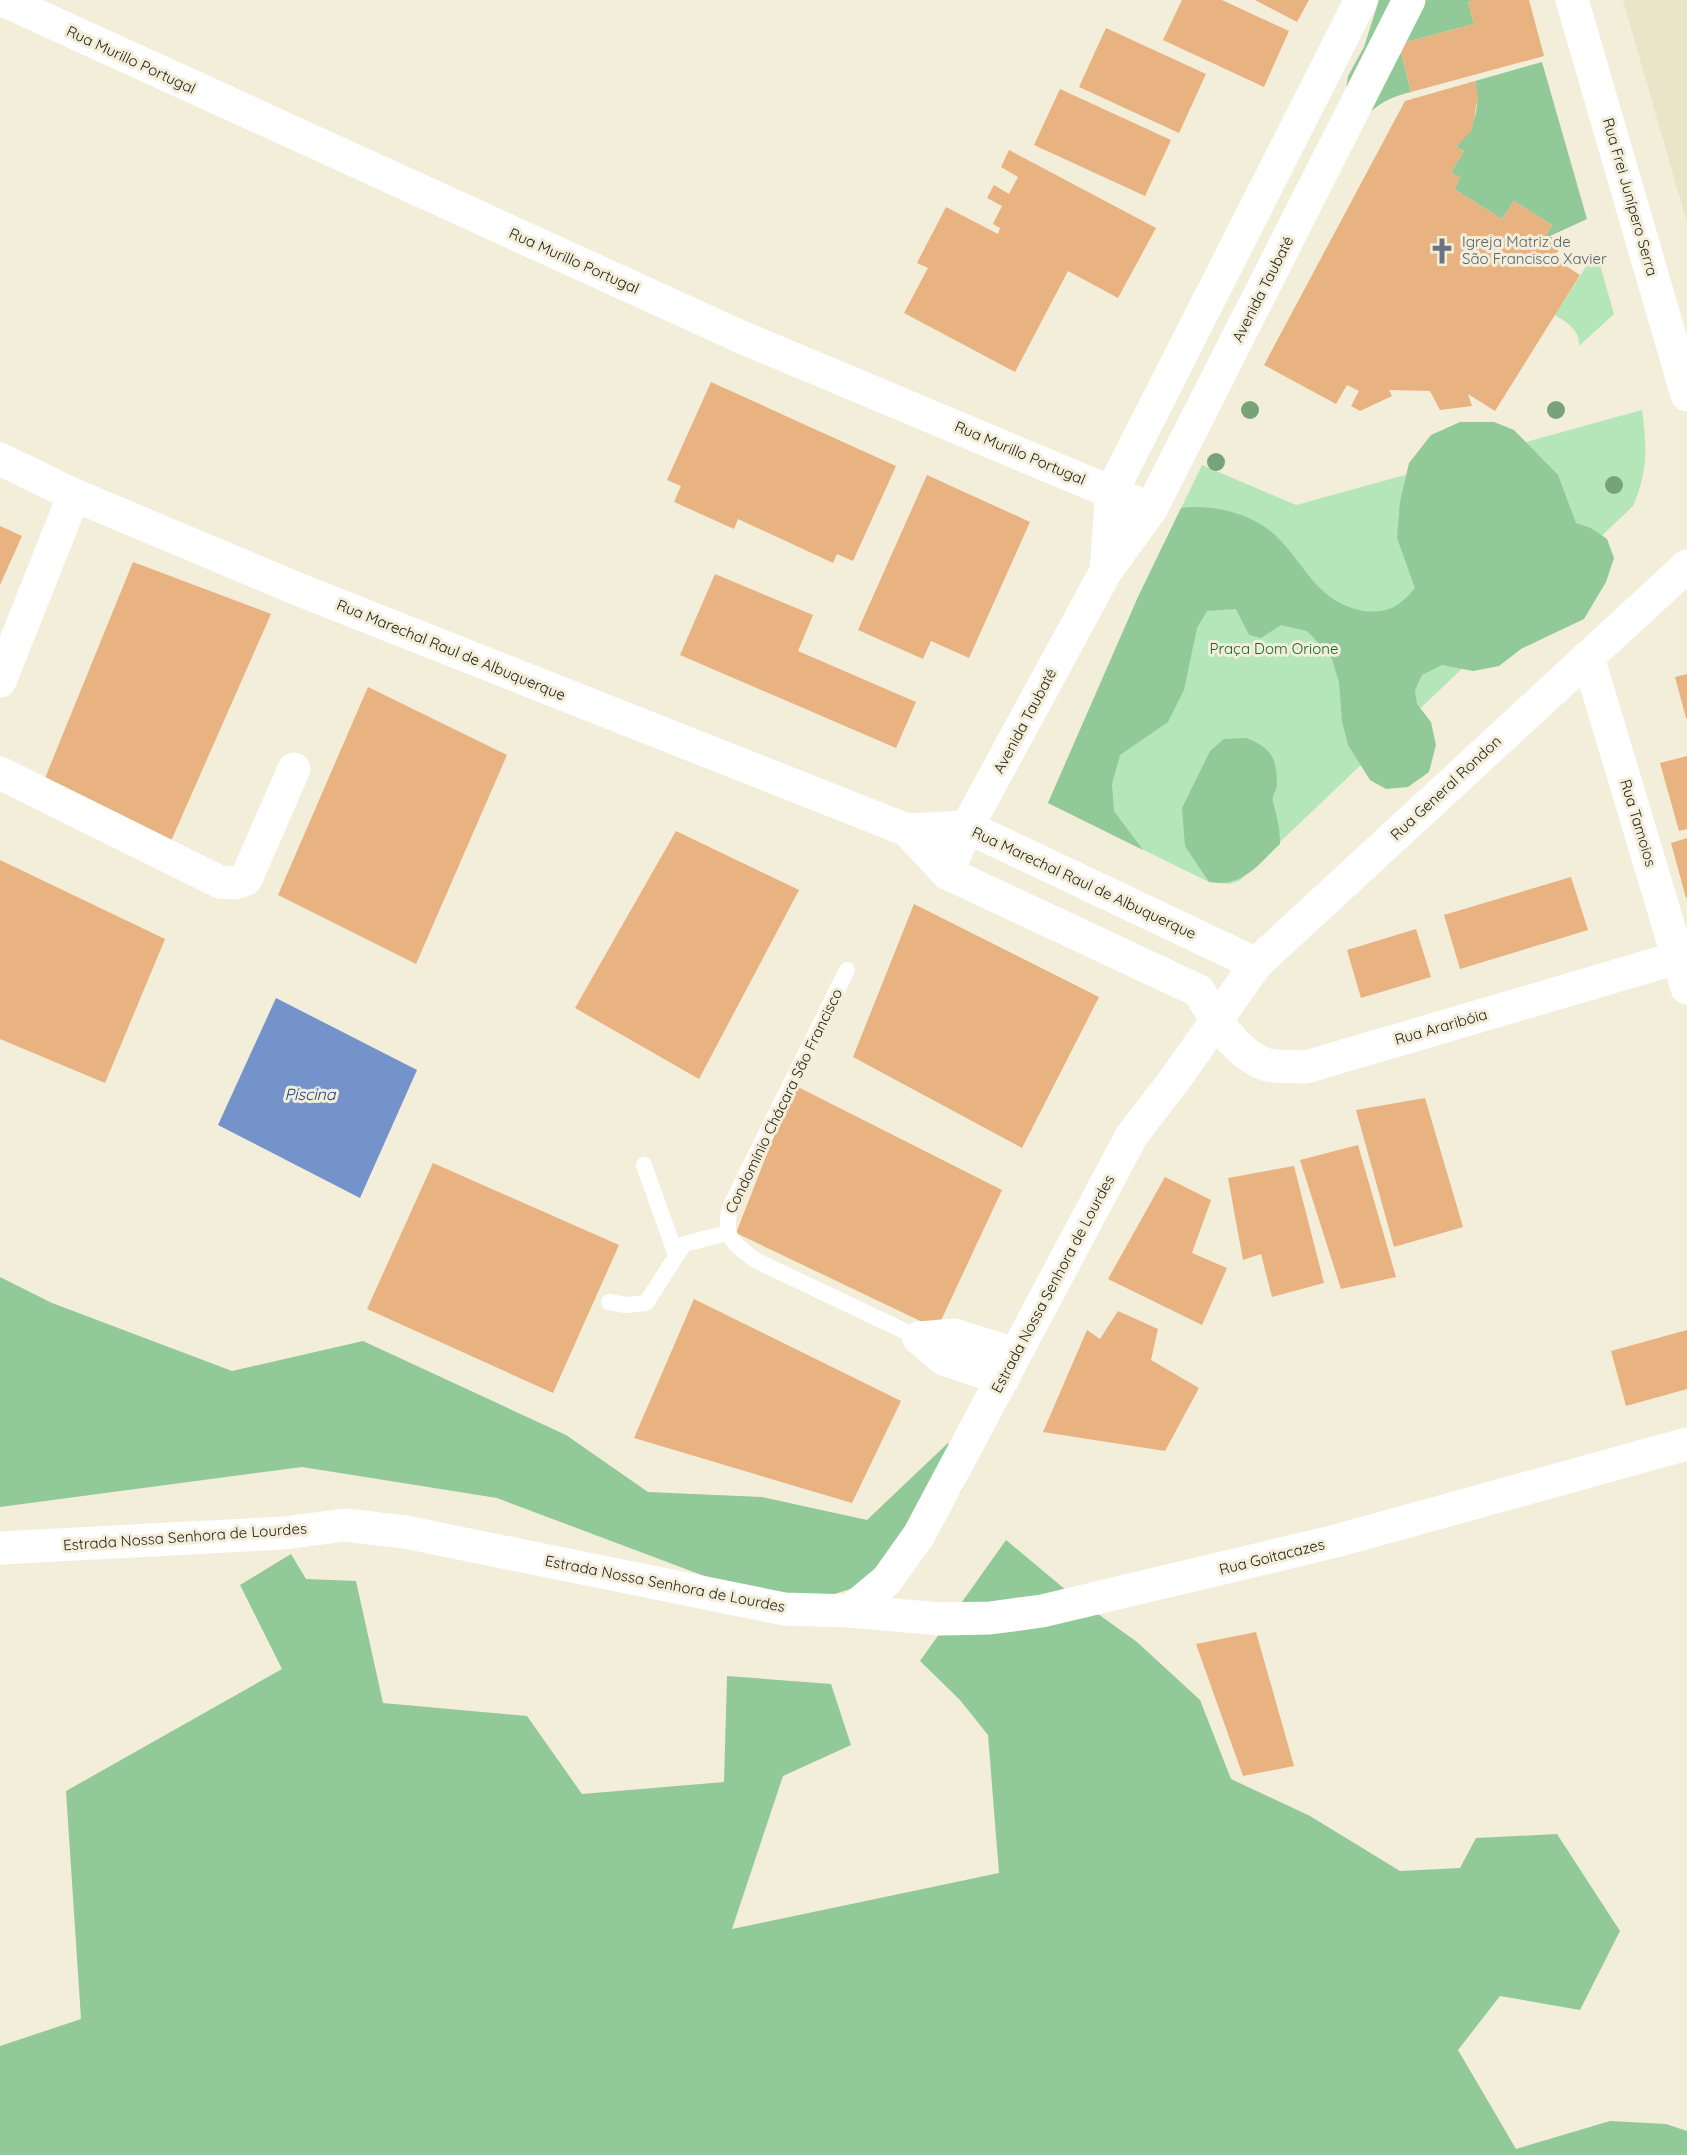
<svg xmlns="http://www.w3.org/2000/svg" width="1687" height="2155" font-family="Quicksand,sans-serif">
  <style>
    .built { fill: #eae4c8 }
    .green { fill: #b4e6b9 }
    .forest { fill: #91c998 }
    .water { fill: #7493cb }
    .building { fill: #e8b281 }
    .lines { fill: none; stroke-linecap: round; stroke-linejoin: round }
    .service { stroke: #fff; stroke-width: 16 }
    .minor { stroke: #fff; stroke-width: 33 }
    .tree { fill: #77a379 }
    .labels { text-anchor: middle; stroke-width: 6; stroke-linejoin: round; paint-order: stroke }
    .street-label { font-size: 15px; fill: #24221b; stroke: #f3eeda }
    .worship-label { font-size: 15px; fill: #5b616d; stroke: #f3eeda; text-anchor: start }
    .park-label { font-size: 15px; fill: #12662a; stroke: #f3eeda }
    .water-label { font-size: 16px; font-style: italic; fill: #183b7e; stroke: #f3eeda }
  </style>
  <rect width="100%" height="100%" fill="#f3eeda"/>
  <!-- built -->
  <polygon class="built" points="1623,0 1687,0 1687,223"/>
  <!-- green -->
  <g class="green">
    <path d="M1596,251l18,63 -35,32c1,-16 -11,-23 -24,-31z"/>
    <path d="M1642,410c5,37 6,62 -9,96l-394,375 -10,3 -20,-2 -161,-79 90,-206 64,-132 94,40z"/>
  </g>
  <!-- forest -->
  <g class="forest">
    <path d="M1379,0h96l-7,2 6,22 -75,20 12,48c-21,5 -34,12 -48,27l-18,-24 3,-19 16,-29z"/>
    <path d="M1542,62l45,157 -37,17 -5,8 -3,-2 10,-17 -38,-24 -12,18 -48,-30 6,-11 -9,-6 13,-21 -8,-4c19,-21 25,-38 19,-66z"/>
    <path d="M1460,422h34l20,8 44,45 18,48 15,5 16,11 7,19 -8,24 -22,37 -63,30 -22,17 -26,5 -31,-6 -20,10 -7,15 2,14 14,18 5,23 -7,27 -21,15 -22,2 -16,-9 -22,-35 -6,-24 -3,-39 -8,-26 -24,-25 -26,-6 -20,13 -12,-3 -13,-26 -29,2 -10,17 -13,62 -16,32 -48,33 -8,29 2,27 29,39 -95,-47 90,-206 43,-89c28,-4 65,4 88,22 35,28 44,72 95,81 24,3 36,-5 51,-23l-18,-50 3,-36 9,-39 22,-28z"/>
    <path d="M1246,738c24,9 31,19 31,46 0,6 -6,13 -4,18 4,15 7,26 7,42 -24,22 -36,43 -71,38l-24,-36 -3,-38 28,-57 14,-12z"/>
    <polygon points="0,1277 52,1303 232,1371 363,1341 566,1435 648,1492 762,1497 867,1520 948,1443 973,1464 961,1492 870,1583 789,1608 497,1498 302,1467 0,1507"/>
    <polygon points="1006,1540 1073,1596 1137,1642 1200,1700 1231,1779 1310,1816 1400,1871 1460,1868 1476,1838 1557,1834 1620,1931 1580,2010 1500,1996 1458,2050 1516,2149 1610,2121 1666,2124 1687,2131 1687,2155 0,2155 0,2046 81,2019 66,1791 282,1669 240,1585 291,1554 306,1579 356,1581 383,1703 527,1716 582,1794 724,1782 727,1676 831,1684 851,1745 783,1776 732,1929 999,1873 988,1735 960,1700 920,1661"/>
  </g>
  <!-- water -->
  <polygon class="water" points="276,998 417,1070 360,1198 218,1125"/>
  <!-- building -->
  <g class="building">
    <polygon points="1182,0 1222,0 1289,31 1264,87 1163,40"/>
    <polygon points="1255,0 1309,0 1297,22"/>
    <polygon points="1475,0 1529,0 1544,56 1411,92 1399,44 1474,24 1468,2"/>
    <polygon points="1106,28 1206,74 1179,133 1079,87"/>
    <polygon points="1475,81 1478,96 1472,130 1456,147 1464,151 1451,172 1460,178 1454,189 1502,219 1514,201 1552,225 1542,242 1545,244 1550,236 1562,244 1554,258 1580,275 1495,411 1468,394 1472,406 1440,410 1430,391 1389,390 1392,396 1360,411 1351,406 1359,391 1347,385 1336,404 1264,365 1405,101"/>
    <polygon points="1060,89 1171,140 1145,196 1034,145"/>
    <polygon points="1009,150 1156,228 1118,298 1068,271 1015,372 904,313 928,268 917,263 946,207 998,234 1000,228 993,224 1002,206 987,198 994,185 1009,194 1018,177 1001,167"/>
    <polygon points="711,382 896,466 853,561 837,554 833,563 738,519 734,529 674,502 681,486 667,480"/>
    <polygon points="927,475 1030,522 969,658 931,641 923,659 858,630"/>
    <polygon points="0,526 22,536 0,585"/>
    <polygon points="133,562 271,614 171,841 43,783"/>
    <polygon points="715,574 813,615 798,651 916,702 896,748 680,655"/>
    <polygon points="1687,674 1687,718 1686,718 1675,677"/>
    <polygon points="368,687 507,755 416,964 278,895"/>
    <polygon points="1687,756 1687,829 1679,831 1660,763"/>
    <polygon points="676,831 799,890 699,1079 575,1008"/>
    <polygon points="1687,838 1687,898 1686,898 1671,843"/>
    <polygon points="0,860 165,939 105,1083 0,1039"/>
    <polygon points="1571,877 1588,930 1460,969 1444,915"/>
    <polygon points="914,904 1099,997 1022,1148 853,1057"/>
    <polygon points="1416,929 1431,977 1361,998 1347,950"/>
    <polygon points="794,1085 1002,1190 937,1329 736,1233"/>
    <polygon points="1425,1098 1463,1227 1394,1247 1356,1110"/>
    <polygon points="1358,1145 1396,1277 1341,1289 1300,1160"/>
    <polygon points="433,1163 619,1245 553,1393 367,1309"/>
    <polygon points="1294,1166 1324,1283 1272,1297 1261,1254 1243,1260 1228,1178"/>
    <polygon points="1165,1177 1211,1200 1192,1253 1227,1268 1202,1325 1108,1279"/>
    <polygon points="694,1299 901,1401 852,1503 634,1438"/>
    <polygon points="1118,1311 1158,1329 1151,1360 1199,1388 1165,1451 1043,1432 1087,1330 1100,1339"/>
    <polygon points="1687,1330 1687,1389 1626,1406 1611,1351"/>
    <polygon points="1256,1632 1294,1766 1243,1776 1196,1644"/>
  </g>
  <g class="lines">
    <!-- service -->
    <g class="service">
      <path d="M847,970l-116,235c-9,32 0,36 24,55l164,78"/>
      <polyline points="644,1165 676,1255"/>
      <polyline points="609,1302 626,1305 646,1303 684,1244 728,1233"/>
    </g>
    <!-- minor -->
    <g class="minor">
      <polyline points="3,0 739,336 1151,509"/>
      <polyline points="1572,0 1687,395"/>
      <polyline points="0,459 74,495 300,590 907,830 967,827 1256,964"/>
      <polyline points="1106,571 1112,491 1361,0"/>
      <polyline points="1588,657 1687,988"/>
      <polyline points="0,681 74,495"/>
      <polyline points="0,773 220,882 234,883 246,879 294,769"/>
      <path d="M907,830l40,43 252,118c15,26 35,61 65,73 12,4 30,2 42,3l381,-112"/>
      <polyline points="947,873 967,827 1106,571 1151,509 1409,0"/>
      <polyline points="919,1338 954,1335 1015,1354"/>
      <polyline points="919,1338 944,1359 1003,1379"/>
      <polyline points="0,1548 284,1533 345,1525 405,1532 784,1609 850,1611 887,1580 919,1535 1132,1135 1176,1078 1256,964 1687,566"/>
      <polyline points="850,1611 940,1619 990,1618 1042,1611 1336,1541 1687,1444"/>
    </g>
  </g>
  <!-- trees -->
  <g class="tree">
    <circle cx="1250" cy="410" r="9"/>
    <circle cx="1556" cy="410" r="9"/>
    <circle cx="1216" cy="462" r="9"/>
    <circle cx="1614" cy="485" r="9"/>
  </g>
  <!-- icons -->
  <defs>
    <g id="church-bare" transform="scale(2.07)"><path d="M-1.2-6h2.4v3.5h3.3v2.4h-3.3V6h-2.4V-.1h-3.3v-2.4h3.3Z" fill="#6b7280" stroke="#f3eeda" stroke-width="2.5" paint-order="stroke"/></g>
  </defs>
  <g fill-rule="evenodd">
    <use href="#church-bare" x="1442" y="251"/>
  </g>
  <g class="labels">
    <!-- street labels -->
    <g class="street-label">
      <text transform="translate(131 60) rotate(25)" y="5">Rua Murillo Portugal</text>
      <text transform="translate(1630 197) rotate(74)" y="5">Rua Frei Junípero Serra</text>
      <text transform="translate(574 261) rotate(24)" y="5">Rua Murillo Portugal</text>
      <text transform="translate(1263 289) rotate(-63)" y="5">Avenida Taubaté</text>
      <text transform="translate(1020 453) rotate(23)" y="5">Rua Murillo Portugal</text>
      <text transform="translate(451 650) rotate(22)" y="5">Rua Marechal Raul de Albuquerque</text>
      <text transform="translate(1025 721) rotate(-62)" y="5">Avenida Taubaté</text>
      <text transform="translate(1446 788) rotate(-43)" y="5">Rua General Rondon</text>
      <text transform="translate(1638 823) rotate(73)" y="5">Rua Tamoios</text>
      <text transform="translate(1084 883) rotate(25)" y="5">Rua Marechal Raul de Albuquerque</text>
      <text transform="translate(1441 1027) rotate(-16)" y="5">Rua Araribóia</text>
      <text transform="translate(784 1101) rotate(-64)" y="5">Condomínio Chácara São Francisco</text>
      <text transform="translate(1053 1284) rotate(-62)" y="5">Estrada Nossa Senhora de Lourdes</text>
      <text transform="translate(185 1537) rotate(-4)" y="5">Estrada Nossa Senhora de Lourdes</text>
      <text transform="translate(1272 1557) rotate(-14)" y="5">Rua Goitacazes</text>
      <text transform="translate(665 1584) rotate(11)" y="5">Estrada Nossa Senhora de Lourdes</text>
    </g>
    <!-- worship labels -->
    <g class="worship-label">
      <text x="1462" y="247">Igreja Matriz de<tspan x="1462" dy="17">São Francisco Xavier</tspan></text>
    </g>
    <!-- park labels -->
    <g class="park-label">
      <text x="1274" y="654">Praça Dom Orione</text>
    </g>
    <!-- water labels -->
    <g class="water-label">
      <text x="310" y="1100">Piscina</text>
    </g>
  </g>
</svg>
